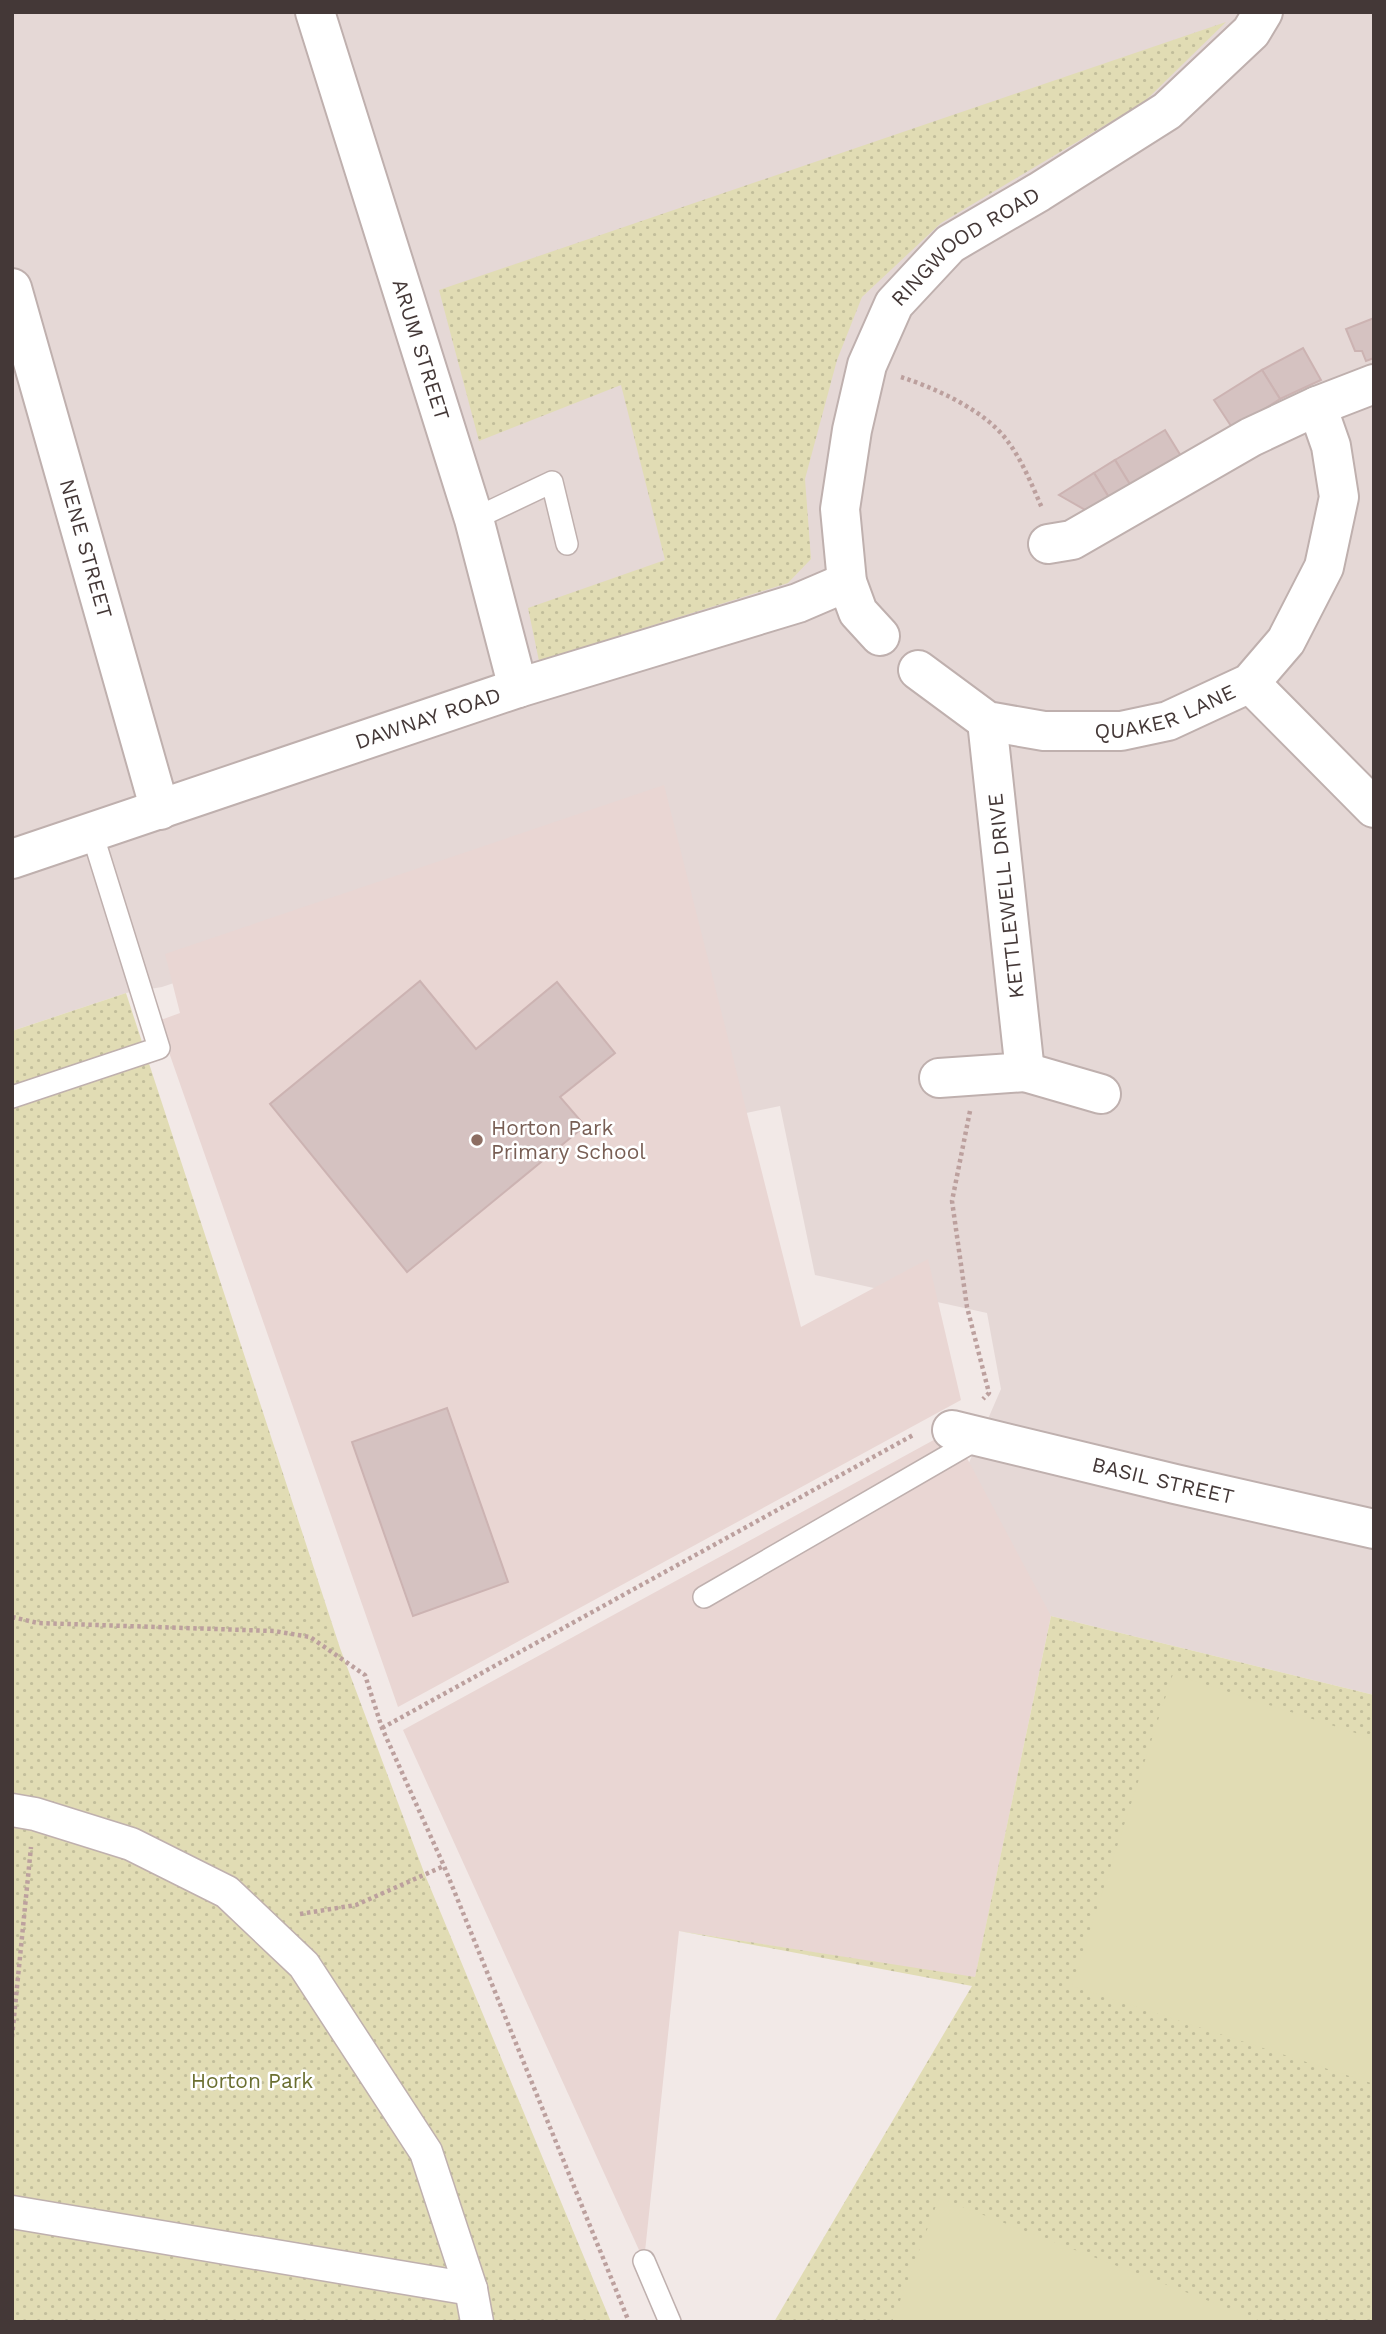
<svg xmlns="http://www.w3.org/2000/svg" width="1386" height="2334" font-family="'Work Sans',sans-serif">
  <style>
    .residential { fill: #e5d8d6 }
    .education { fill: #e9d6d3 }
    .green { fill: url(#green-dots) }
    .pitch { fill: #e1dcb4 }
    .building { fill: #d5c2c1; stroke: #ccb3b2; stroke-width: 2 }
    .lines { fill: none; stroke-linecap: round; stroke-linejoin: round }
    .service-casing { stroke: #bfb0ae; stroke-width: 24 }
    .pedestrian-casing { stroke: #bfb0ae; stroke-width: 35 }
    .minor-casing { stroke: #bfb0ae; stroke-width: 42 }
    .path { stroke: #bca09e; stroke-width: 4.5; stroke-dasharray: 3.5 3.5; stroke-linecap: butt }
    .service { stroke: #fff; stroke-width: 21 }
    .pedestrian { stroke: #fff; stroke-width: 32 }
    .minor { stroke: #fff; stroke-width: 38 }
    .education-dot { fill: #8d6e63; stroke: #fff; stroke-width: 2.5 }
    .labels { text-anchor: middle; stroke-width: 5; stroke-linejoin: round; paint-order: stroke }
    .street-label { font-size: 21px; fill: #443837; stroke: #fff }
    .education-label { font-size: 21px; fill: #785e54; stroke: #fff; text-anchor: start }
    .park-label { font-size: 21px; fill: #6b6f31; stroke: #fff }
  </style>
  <defs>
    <pattern id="green-dots" width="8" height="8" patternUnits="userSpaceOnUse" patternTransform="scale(1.75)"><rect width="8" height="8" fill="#e1dcb4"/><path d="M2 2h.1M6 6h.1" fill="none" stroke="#c2be9b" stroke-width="1.8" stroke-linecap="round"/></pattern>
  </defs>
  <rect width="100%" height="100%" fill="#f2e9e7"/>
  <!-- residential -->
  <polygon class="residential" points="12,12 1374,12 1374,1695 1051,1616 936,1568 961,1481 1001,1389 987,1313 815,1275 780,1106 732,1116 644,824 162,987 126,993 12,1031"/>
  <!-- education -->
  <g class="education">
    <polygon points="664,785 801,1327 928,1259 961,1400 398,1707 158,1021 180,1013 165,954"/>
    <polygon points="952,1430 1051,1616 975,1978 679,1931 644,2261 403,1730"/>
  </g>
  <!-- green -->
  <g class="green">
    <polygon points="1226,22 1144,102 941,223 862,297 837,360 805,479 811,559 788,583 539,661 528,608 665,560 621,385 479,441 439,290"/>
    <polygon points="126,993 340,1648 425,1875 611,2322 12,2322 12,1031"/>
    <polygon points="1051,1616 1374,1695 1374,2322 774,2322 972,1986 679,1931 975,1977"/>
  </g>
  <!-- pitch -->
  <g class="pitch">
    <polygon points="1173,1674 1374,1739 1374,2084 1072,1986"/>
    <polygon points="939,2198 1264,2322 892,2322"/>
  </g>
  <!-- building -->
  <g class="building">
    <polygon points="1374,318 1374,358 1366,361 1362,351 1355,351 1346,329"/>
    <polygon points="1303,348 1321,380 1280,399 1262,370"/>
    <polygon points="1262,370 1280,399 1233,429 1214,400"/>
    <polygon points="1165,430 1184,461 1134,491 1115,460"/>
    <polygon points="1115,460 1134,491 1113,504 1094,473"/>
    <polygon points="1094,473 1113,504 1094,515 1059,495"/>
    <polygon points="420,981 476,1049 557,982 615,1053 560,1097 585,1126 407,1272 270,1104"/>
    <polygon points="447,1408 508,1582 413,1616 352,1442"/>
  </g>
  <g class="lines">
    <!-- service casing -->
    <g class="service-casing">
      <g id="service">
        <polyline points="474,519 552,482 567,544"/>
        <polyline points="12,1097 159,1048 92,833"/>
        <polyline points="704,1597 979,1438"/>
        <polyline points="644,2261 670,2322"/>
      </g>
    </g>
    <!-- pedestrian casing -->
    <g class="pedestrian-casing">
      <g id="pedestrian">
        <polyline points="12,1810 35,1814 131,1844 227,1892 304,1965 426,2152 471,2289 477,2322"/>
        <polyline points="12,2212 471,2289"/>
      </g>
    </g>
    <!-- minor casing -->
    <g class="minor-casing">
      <g id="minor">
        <path id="s1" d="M315,12l159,507 44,169"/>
        <path id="s2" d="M12,288l148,522"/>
        <polyline points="1048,544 1072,540 1251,437 1317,406"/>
        <path id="s3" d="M880,636l-22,-24 -11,-30 -7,-73 12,-79 15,-65 27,-61 56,-60 89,-52 128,-81 84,-79 12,-20"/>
        <path id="s4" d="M918,670l69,51 57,10h77l47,-10 82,-38 36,-42 38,-74 15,-70 -8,-51 -14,-40 57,-22"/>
        <polyline points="1250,683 1374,808"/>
        <path id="s5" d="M12,859l506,-171 280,-85 49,-21"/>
        <polyline points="1025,1072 1101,1094"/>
        <polyline points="939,1078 1025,1072 987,721"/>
        <path id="s6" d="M952,1430l223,54 199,45"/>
      </g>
    </g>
    <!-- path -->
    <g class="path">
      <path d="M901,377c31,10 71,28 95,51 22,21 34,53 46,80"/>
      <polyline points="970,1111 952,1201 967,1307 989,1393 983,1399"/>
      <polyline points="12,1617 38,1623 274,1631 310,1637 365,1675 382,1728 444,1866 629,2322"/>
      <polyline points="382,1728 915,1434"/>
      <polyline points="300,1914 356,1905 444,1866"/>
      <polyline points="12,2037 31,1847"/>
    </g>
    <!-- service -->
    <use href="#service" class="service"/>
    <!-- pedestrian -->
    <use href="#pedestrian" class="pedestrian"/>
    <!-- minor -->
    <use href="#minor" class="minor"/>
  </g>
  <!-- markers -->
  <circle class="education-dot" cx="477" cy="1140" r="7"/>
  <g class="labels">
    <!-- street labels -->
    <g class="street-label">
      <text dy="7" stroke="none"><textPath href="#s3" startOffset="444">RINGWOOD ROAD</textPath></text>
      <text dy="7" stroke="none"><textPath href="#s1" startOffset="354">ARUM STREET</textPath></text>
      <text dy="7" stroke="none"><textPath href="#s2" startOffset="271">NENE STREET</textPath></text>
      <text dy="7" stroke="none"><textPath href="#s4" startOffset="268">QUAKER LANE</textPath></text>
      <text dy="7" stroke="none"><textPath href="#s5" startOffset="439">DAWNAY ROAD</textPath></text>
      <text transform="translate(1006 896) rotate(-96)" y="7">KETTLEWELL DRIVE</text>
      <text dy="7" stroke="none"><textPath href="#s6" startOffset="217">BASIL STREET</textPath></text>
    </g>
    <!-- education labels -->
    <g class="education-label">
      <text x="491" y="1135">Horton Park<tspan x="491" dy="24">Primary School</tspan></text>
    </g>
    <!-- park labels -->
    <g class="park-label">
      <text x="252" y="2088">Horton Park</text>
    </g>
  </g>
  <!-- border -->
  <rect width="1386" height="2334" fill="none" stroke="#443837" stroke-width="28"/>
</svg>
